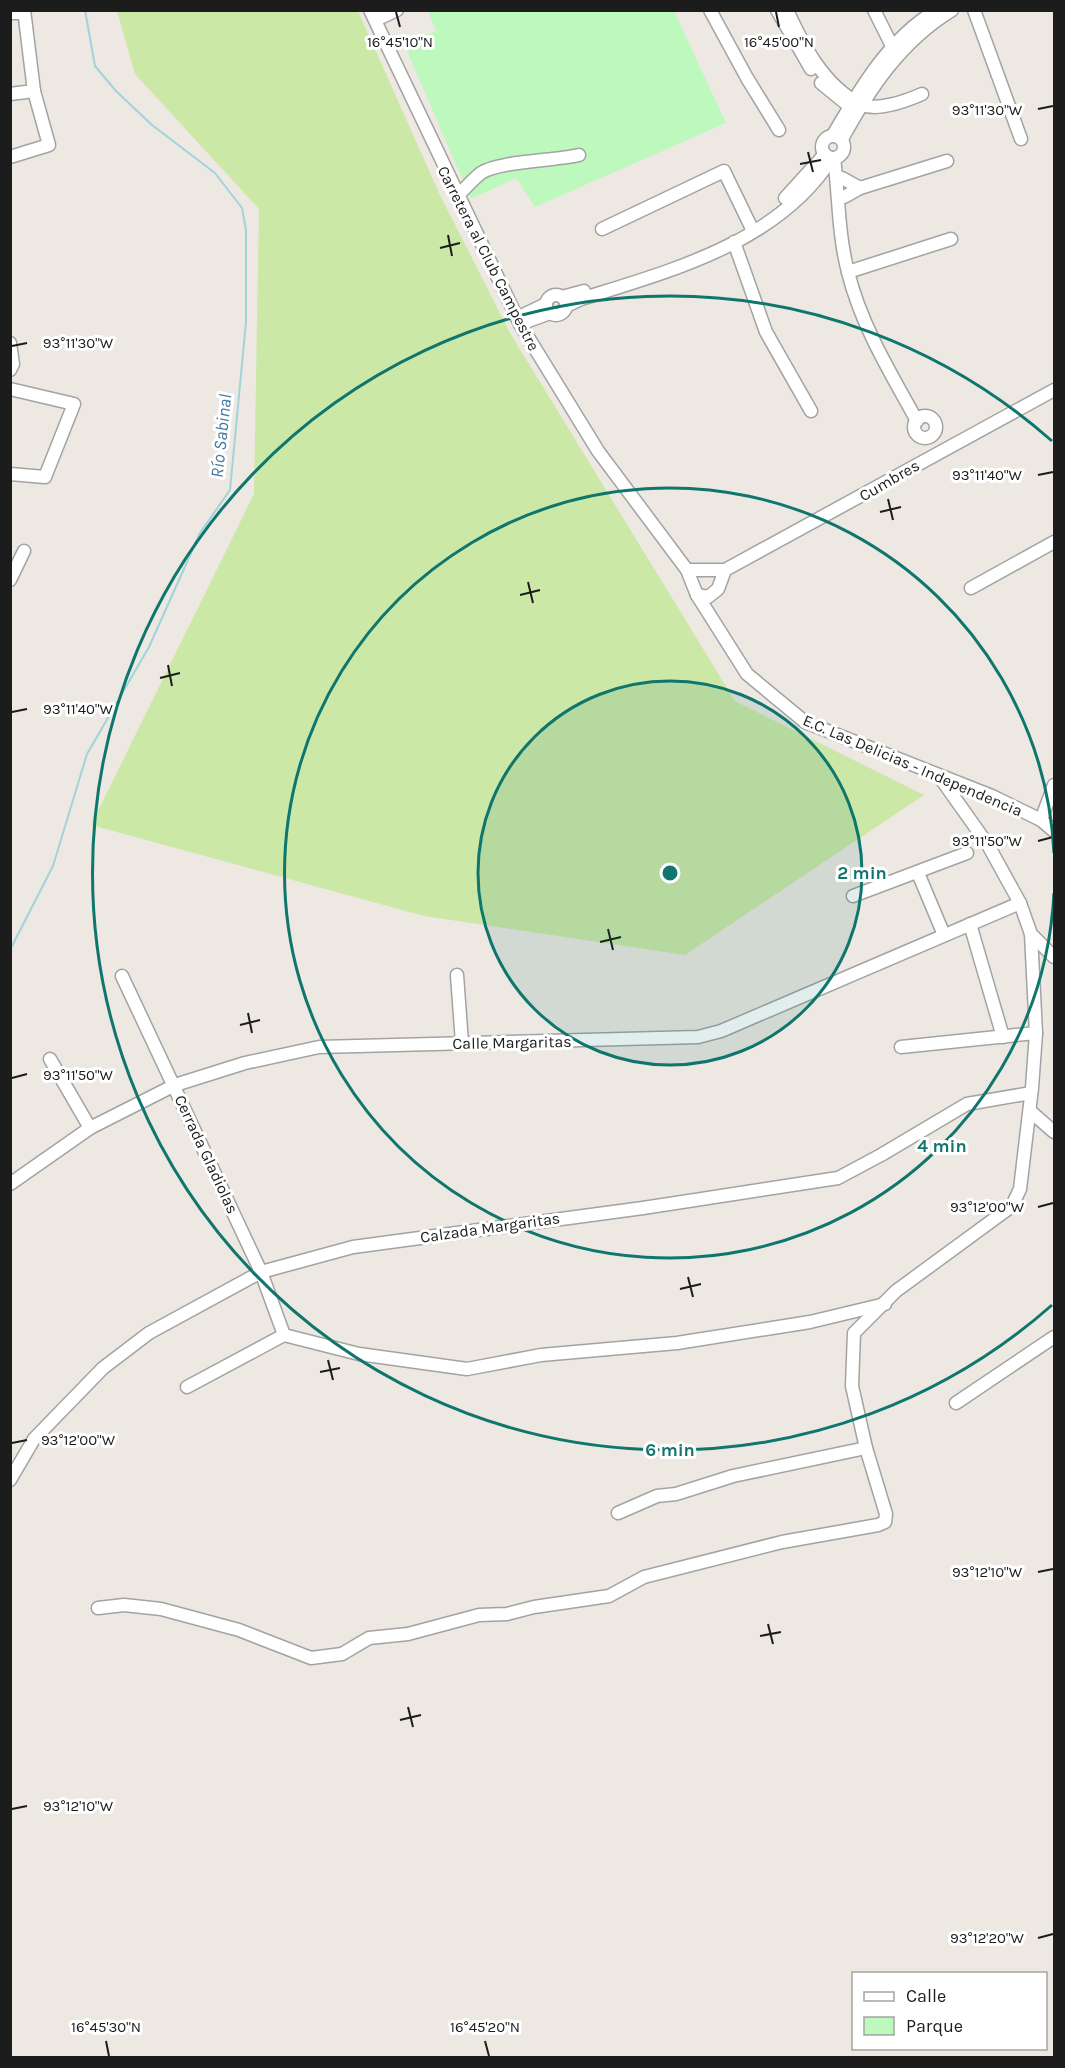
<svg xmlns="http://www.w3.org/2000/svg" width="1065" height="2068" font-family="Karla,sans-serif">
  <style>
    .grass { fill: #cce8a6 }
    .park { fill: #bdf9bd }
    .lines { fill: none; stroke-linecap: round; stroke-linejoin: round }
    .stream { stroke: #a1d3db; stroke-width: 2 }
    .minor-casing { stroke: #a3a3a3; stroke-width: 15 }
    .minor { stroke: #fff; stroke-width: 12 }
    .ticks { fill: none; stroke: #1c1c1c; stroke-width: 2 }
    .ring { fill: none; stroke: #0f766e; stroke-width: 3 }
    .labels { text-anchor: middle; stroke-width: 6; stroke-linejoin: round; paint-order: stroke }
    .street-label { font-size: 16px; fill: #1c1c1c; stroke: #fff }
    .water-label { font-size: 18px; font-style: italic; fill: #467ca2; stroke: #fff }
    .ticks-label { font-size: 15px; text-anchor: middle; fill: #1c1c1c; stroke: #fff; stroke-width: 6; stroke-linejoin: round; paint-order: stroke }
    .centre { fill: #0f766e; stroke: #fff; stroke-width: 3 }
    .ring-label { font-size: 18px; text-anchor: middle; font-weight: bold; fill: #0f766e; stroke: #fff; stroke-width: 6; stroke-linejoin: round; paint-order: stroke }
  </style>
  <rect width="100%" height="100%" fill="#ede8e1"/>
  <!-- grass -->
  <polygon class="grass" points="117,11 358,11 439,193 510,333 735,701 924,795 685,955 424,916 91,825 254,494 259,209 135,74"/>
  <!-- park -->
  <polygon class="park" points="428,11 674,11 726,123 535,207 516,178 471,199 404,44 436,31"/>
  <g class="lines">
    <!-- stream -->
    <polyline class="stream" points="10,950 53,866 87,754 149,647 200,533 230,490 246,322 246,230 242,208 215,173 152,125 116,91 95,66 85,10"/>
    <!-- minor casing -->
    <g class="minor-casing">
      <g id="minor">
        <polyline points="370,10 520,324 598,451 687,570 697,595 747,674 805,722 992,796 1041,820 1054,831"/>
        <polyline points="710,10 747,78 779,130"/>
        <polyline points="777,10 811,69"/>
        <path d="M787,10c16,35 37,76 73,94 16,8 46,-3 62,-10"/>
        <polyline points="874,10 895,52"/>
        <polyline points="974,10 1021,139"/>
        <polyline points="10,13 24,13"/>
        <polyline points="382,17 397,10"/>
        <polyline points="821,83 854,110"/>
        <polyline points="10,94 34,91"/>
        <path d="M833,135c27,-46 55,-95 102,-124"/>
        <circle cx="833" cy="147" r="11"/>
        <path d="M842,139c28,-51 59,-98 110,-129"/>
        <polyline points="10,157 49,145 34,91 24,10"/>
        <path d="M834,158c5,38 4,76 14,114 13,53 42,100 69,149"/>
        <polyline points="842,178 860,188"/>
        <path d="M457,196c8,-7 16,-17 24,-23 18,-12 73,-12 98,-18"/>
        <polyline points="844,197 860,188 947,161"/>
        <polyline points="785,198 825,154"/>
        <polyline points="602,229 724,171 753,231"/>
        <polyline points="734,242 766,332 811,411"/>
        <polyline points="848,272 951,239"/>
        <circle cx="556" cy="305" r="10"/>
        <polyline points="562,297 584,291"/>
        <path d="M566,306l15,-7c89,-28 197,-56 251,-141"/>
        <polyline points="517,318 546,304"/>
        <polyline points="520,324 550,313"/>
        <polyline points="10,343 13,364 10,370"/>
        <polyline points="10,389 74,404 45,477 10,474"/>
        <circle cx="925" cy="427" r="11"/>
        <polyline points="687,570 725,570 1054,390"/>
        <polyline points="10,580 24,551"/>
        <polyline points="971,588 1054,542"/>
        <polyline points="697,595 708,597 718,589 725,570"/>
        <polyline points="1041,820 1054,785"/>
        <polyline points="918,873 944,935"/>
        <polyline points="853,896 967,853"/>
        <polyline points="970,924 1003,1037"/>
        <polyline points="1031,934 1054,957"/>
        <polyline points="457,975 462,1043"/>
        <polyline points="122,976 261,1272 284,1335"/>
        <polyline points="901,1047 1036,1033"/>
        <polyline points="50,1059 90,1128"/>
        <polyline points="1030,1111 1054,1132"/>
        <polyline points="10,1184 90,1128 175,1085 245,1063 319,1047 698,1037 721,1031 1020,903"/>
        <polyline points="187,1387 284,1335 359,1354 467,1369 541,1355 677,1343 810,1322 885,1304"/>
        <polyline points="956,1403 1054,1337"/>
        <polyline points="10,1480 34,1439 103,1368 149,1333 261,1272 353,1247 643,1208 838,1178 881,1155 967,1104 1031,1093"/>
        <polyline points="618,1513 657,1496 676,1494 733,1476 866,1448"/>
        <polyline points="98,1608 124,1605 161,1609 239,1630 311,1658 342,1654 369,1638 408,1634 479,1615 507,1614 534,1607 609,1596 644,1577 782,1542 878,1525 885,1522 886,1514 866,1448 852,1386 854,1333 896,1291 1012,1206 1020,1189 1032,1088 1036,1033 1031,934 1020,903 988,845 939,776"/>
      </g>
    </g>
    <!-- minor -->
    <use href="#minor" class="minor"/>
  </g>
  <!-- ticks -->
  <path class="ticks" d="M396,12l4,15M776,12l3,15M1038,109l15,-3M808,152l5,20M800,164l21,-4M448,235l4,21M440,248l20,-5M12,346l15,-3M1038,475l15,-3M888,499l5,21M880,512l21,-5M528,582l5,21M520,595l20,-5M168,665l4,21M160,678l20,-5M12,712l15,-3M1038,841l15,-4M608,929l5,21M600,942l21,-5M248,1013l4,20M240,1025l20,-5M12,1078l15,-4M1038,1207l15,-4M688,1277l5,20M680,1289l21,-5M328,1360l5,20M320,1372l20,-4M12,1443l15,-3M1038,1572l15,-3M768,1624l5,20M760,1636l21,-4M408,1707l5,20M400,1720l21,-5M12,1809l15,-3M1038,1938l15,-4M106,2041l3,15M485,2041l4,15"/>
  <!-- distance rings -->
  <circle cx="670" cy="873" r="192" fill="#0f766e" fill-opacity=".12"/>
  <g class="ring">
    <circle cx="670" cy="873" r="192"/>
    <path d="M1054 893A385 385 0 1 1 1054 853"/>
    <path d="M1052 1305A577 577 0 1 1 1052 441"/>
  </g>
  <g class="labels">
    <!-- street labels -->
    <g class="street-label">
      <text transform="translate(489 258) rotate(63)" y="6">Carretera al Club Campestre</text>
      <text transform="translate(889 480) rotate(-30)" y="6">Cumbres</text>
      <text transform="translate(913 765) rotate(23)" y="6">E.C. Las Delicias - Independencia</text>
      <text transform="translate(512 1042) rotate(-1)" y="6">Calle Margaritas</text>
      <text transform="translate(207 1154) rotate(65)" y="6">Cerrada Gladiolas</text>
      <text transform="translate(490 1227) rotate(-8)" y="6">Calzada Margaritas</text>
    </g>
    <!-- water labels -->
    <g class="water-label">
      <text transform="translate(221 436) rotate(-84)" y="6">Río Sabinal</text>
    </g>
  </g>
  <g class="ticks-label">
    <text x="400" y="47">16°45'10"N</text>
    <text x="779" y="47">16°45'00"N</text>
    <text x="987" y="115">93°11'30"W</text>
    <text x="78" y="348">93°11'30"W</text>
    <text x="987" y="480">93°11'40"W</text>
    <text x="78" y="714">93°11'40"W</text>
    <text x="987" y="846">93°11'50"W</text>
    <text x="78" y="1080">93°11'50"W</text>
    <text x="987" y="1212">93°12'00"W</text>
    <text x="78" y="1445">93°12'00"W</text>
    <text x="987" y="1577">93°12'10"W</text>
    <text x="78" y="1811">93°12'10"W</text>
    <text x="987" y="1943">93°12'20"W</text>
    <text x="106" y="2032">16°45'30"N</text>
    <text x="485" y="2032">16°45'20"N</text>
  </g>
  <circle cx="670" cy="873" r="9" class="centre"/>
  <g class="ring-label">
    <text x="862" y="879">2 min</text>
    <text x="942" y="1152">4 min</text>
    <text x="670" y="1456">6 min</text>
  </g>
  <!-- border -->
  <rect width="1065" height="2068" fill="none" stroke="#1c1c1c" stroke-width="24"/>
  <!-- legend -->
  <rect x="852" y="1972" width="195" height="78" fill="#ffffff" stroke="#a4a4a4" stroke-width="1.5"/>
  <rect x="864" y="1992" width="30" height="9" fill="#ffffff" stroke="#a4a4a4" stroke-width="1.5"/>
  <text x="906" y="2002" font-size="18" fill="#1c1c1c">Calle</text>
  <rect x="864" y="2017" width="30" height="18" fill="#bdf9bd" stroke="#a4a4a4" stroke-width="1.5"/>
  <text x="906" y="2032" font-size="18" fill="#1c1c1c">Parque</text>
</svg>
